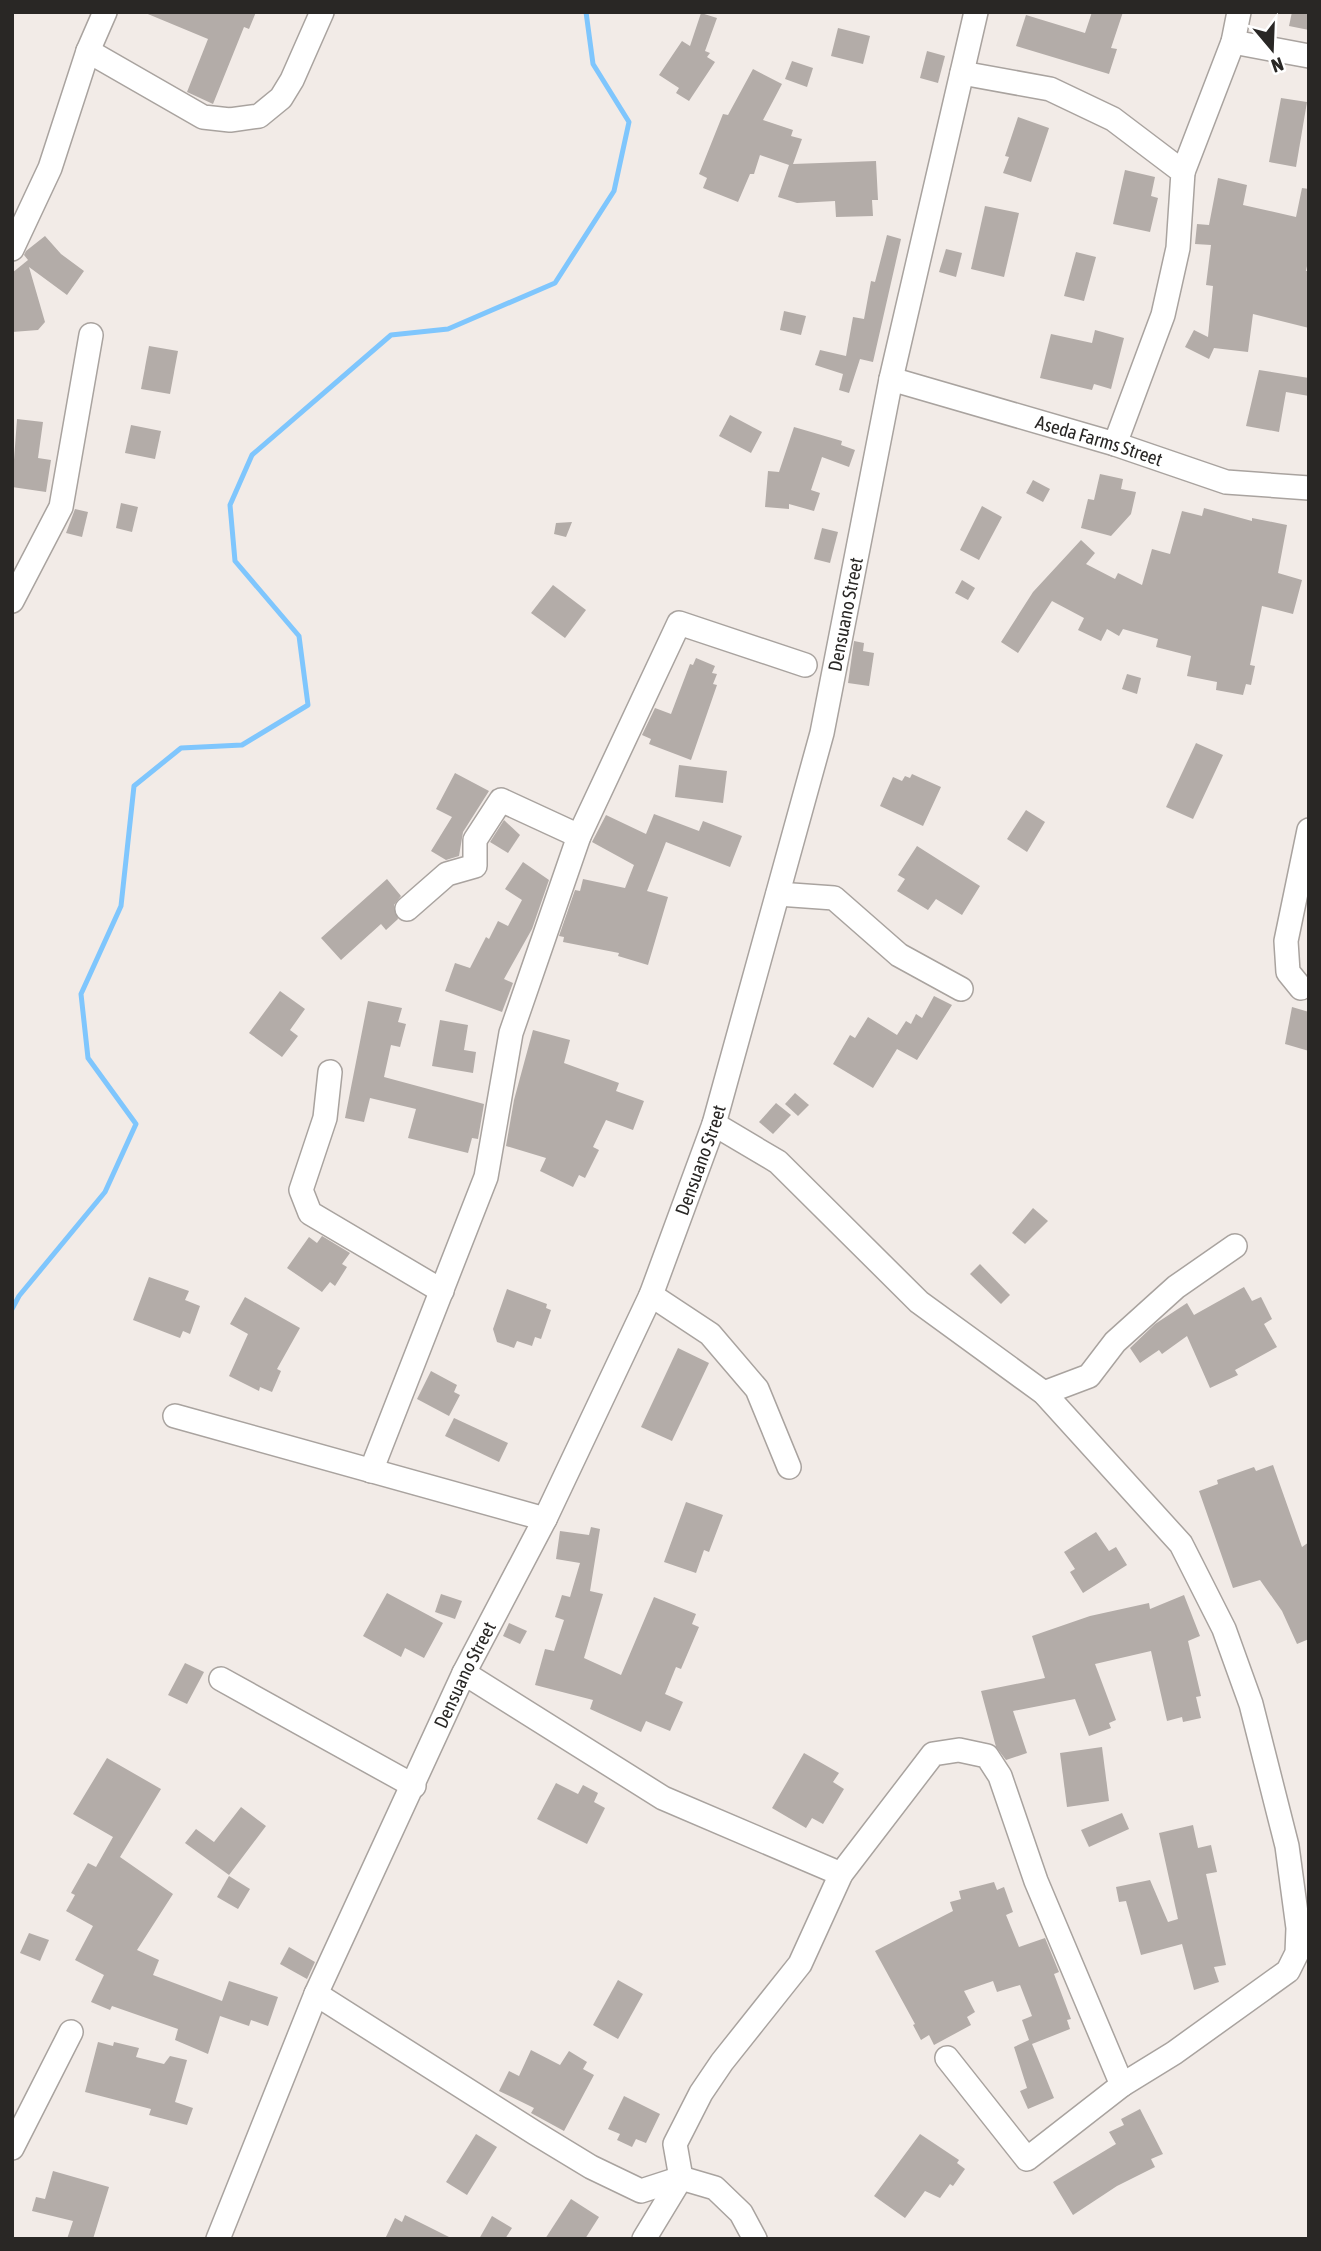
<svg xmlns="http://www.w3.org/2000/svg" width="1321" height="2251" font-family="'Asap Condensed',sans-serif">
  <style>
    .lines { fill: none; stroke-linecap: round; stroke-linejoin: round }
    .stream { stroke: #7fc6fd; stroke-width: 5 }
    .building { fill: #b3aca8 }
    .minor-casing { stroke: #a9a39f; stroke-width: 26 }
    .minor { stroke: #fff; stroke-width: 23 }
    .labels { text-anchor: middle; stroke-width: 5; stroke-linejoin: round; paint-order: stroke }
    .street-label { font-size: 19px; fill: #292725; stroke: #fff }
  </style>
  <rect width="100%" height="100%" fill="#f2ebe7"/>
  <g class="lines">
    <!-- stream -->
    <polyline class="stream" points="12,1309 19,1296 105,1192 136,1124 88,1058 81,994 121,906 134,786 181,748 242,745 308,705 299,636 235,561 230,505 252,455 391,335 448,329 555,283 614,191 629,122 593,64 586,12"/>
  </g>
  <!-- building -->
  <g class="building">
    <polygon points="143,12 256,12 249,29 244,27 213,104 187,92 208,39"/>
    <polygon points="1092,12 1123,12 1111,48 1117,49 1109,74 1016,46 1026,15 1085,33"/>
    <polygon points="1292,12 1309,12 1309,30 1289,26"/>
    <polygon points="701,13 717,18 705,51 710,53 707,57 715,62 689,101 676,93 679,88 659,75 682,41 690,46"/>
    <polygon points="838,28 870,36 863,64 831,56"/>
    <polygon points="927,51 945,56 938,83 920,78"/>
    <polygon points="792,61 813,68 807,87 785,79"/>
    <polygon points="753,69 782,84 763,120 793,130 791,136 802,139 793,164 876,161 878,200 872,200 873,216 836,217 835,201 797,203 778,197 789,165 760,155 754,174 750,174 738,202 703,188 707,178 699,174 723,114 728,115"/>
    <polygon points="1281,98 1307,102 1296,167 1269,162"/>
    <polygon points="1018,117 1049,128 1031,182 1003,173 1009,157 1005,156"/>
    <polygon points="1125,170 1155,177 1151,196 1158,198 1150,232 1113,224"/>
    <polygon points="1218,178 1247,185 1243,205 1296,217 1302,188 1309,189 1309,256 1306,271 1309,271 1309,328 1253,314 1248,352 1214,348 1209,359 1185,347 1194,330 1208,337 1213,286 1206,285 1211,245 1195,244 1197,224 1209,225"/>
    <polygon points="985,206 1019,213 1004,277 971,269"/>
    <polygon points="887,235 901,239 873,362 860,359 849,393 839,390 843,374 815,365 820,350 846,356 853,317 864,319 871,281 875,282"/>
    <polygon points="45,236 61,254 84,271 67,295 29,267 45,322 38,330 12,332 12,273 28,260 24,255 26,251"/>
    <polygon points="946,249 962,253 956,277 939,272"/>
    <polygon points="1076,252 1096,257 1084,301 1064,296"/>
    <polygon points="784,311 806,316 801,335 780,330"/>
    <polygon points="1095,330 1124,338 1111,389 1094,384 1092,390 1040,378 1051,334 1092,343"/>
    <polygon points="149,346 178,351 170,394 141,389"/>
    <polygon points="1259,370 1309,378 1309,396 1286,392 1279,432 1246,426"/>
    <polygon points="730,415 762,432 751,453 719,436"/>
    <polygon points="17,419 43,422 38,458 51,460 46,492 12,487"/>
    <polygon points="131,425 161,431 155,459 125,453"/>
    <polygon points="794,427 842,441 841,445 855,450 849,467 822,457 811,490 820,493 814,511 789,504 789,509 765,507 768,471 779,472"/>
    <polygon points="1100,474 1123,479 1121,489 1136,492 1131,514 1111,536 1081,528 1088,499 1094,500"/>
    <polygon points="1033,480 1050,489 1043,502 1026,493"/>
    <polygon points="121,503 138,507 132,532 116,528"/>
    <polygon points="982,506 1002,517 979,560 960,550"/>
    <polygon points="1204,508 1252,521 1252,518 1287,525 1278,573 1302,580 1293,614 1262,606 1250,665 1255,666 1251,685 1246,684 1243,695 1216,690 1217,682 1187,676 1191,656 1156,647 1158,639 1123,629 1119,636 1107,629 1101,641 1078,630 1084,618 1052,601 1018,653 1001,642 1033,592 1081,540 1095,553 1086,564 1115,579 1118,573 1142,585 1152,549 1170,554 1182,511 1202,516"/>
    <polygon points="75,509 88,512 82,537 66,533"/>
    <polygon points="572,522 566,537 554,534 556,523"/>
    <polygon points="822,528 838,532 830,563 814,559"/>
    <polygon points="962,580 975,588 968,600 955,593"/>
    <polygon points="553,585 586,610 565,638 531,613"/>
    <polygon points="854,641 864,643 863,651 874,653 869,686 848,683"/>
    <polygon points="696,658 715,666 712,673 717,674 713,684 717,685 691,760 649,744 651,739 642,735 655,708 671,714 690,664 693,665"/>
    <polygon points="1127,674 1141,678 1137,694 1122,689"/>
    <polygon points="1196,743 1223,755 1193,819 1166,807"/>
    <polygon points="679,765 727,771 723,803 675,797"/>
    <polygon points="455,773 489,791 463,832 459,856 446,860 431,851 452,817 436,809"/>
    <polygon points="912,774 941,787 923,826 880,806 893,777 902,781 905,776 910,778"/>
    <polygon points="1026,810 1045,822 1027,852 1007,839"/>
    <polygon points="654,814 699,831 703,821 742,836 730,867 666,842 647,891 668,897 648,965 618,956 619,953 563,942 564,937 559,936 575,890 580,891 583,879 625,888 634,865 592,842 606,815 646,834"/>
    <polygon points="504,820 520,835 508,853 490,842"/>
    <polygon points="917,846 980,886 962,915 936,899 928,910 897,891 905,879 898,875"/>
    <polygon points="523,862 549,880 532,929 504,979 513,983 502,1012 445,991 455,963 470,968 486,937 489,939 498,921 508,926 522,900 505,889"/>
    <polygon points="387,879 401,896 394,905 398,919 386,930 381,924 341,960 321,938"/>
    <polygon points="280,991 305,1009 290,1030 298,1036 282,1057 249,1033"/>
    <polygon points="934,996 952,1005 917,1060 897,1049 873,1088 833,1064 850,1035 855,1038 868,1017 897,1035 906,1021 911,1024 916,1014 922,1018"/>
    <polygon points="368,1001 402,1008 398,1022 406,1024 400,1047 391,1045 384,1077 484,1104 478,1139 472,1138 468,1153 408,1138 416,1109 370,1098 364,1122 345,1118"/>
    <polygon points="1292,1007 1309,1012 1309,1051 1285,1044"/>
    <polygon points="440,1020 468,1025 464,1050 476,1052 473,1073 432,1066"/>
    <polygon points="533,1030 570,1040 564,1063 619,1083 616,1091 644,1101 633,1130 606,1120 593,1147 599,1150 585,1178 579,1175 573,1187 540,1171 546,1158 506,1146 514,1100"/>
    <polygon points="795,1093 809,1105 798,1116 785,1104"/>
    <polygon points="776,1103 791,1115 773,1134 759,1122"/>
    <polygon points="1033,1208 1048,1221 1025,1244 1012,1233"/>
    <polygon points="322,1236 350,1253 342,1264 347,1267 335,1286 330,1282 322,1292 287,1268 309,1237 317,1243"/>
    <polygon points="980,1264 1010,1295 1001,1304 970,1274"/>
    <polygon points="149,1277 189,1291 185,1300 200,1306 190,1334 183,1331 180,1338 133,1320"/>
    <polygon points="1244,1287 1252,1301 1261,1297 1272,1319 1264,1324 1277,1347 1235,1370 1238,1375 1210,1388 1187,1336 1162,1354 1159,1350 1140,1363 1130,1348 1155,1324 1187,1303 1194,1315"/>
    <polygon points="507,1289 547,1304 546,1308 551,1310 541,1339 535,1337 532,1346 517,1341 514,1348 497,1342 493,1329"/>
    <polygon points="245,1297 300,1328 277,1369 281,1371 272,1392 260,1387 259,1391 229,1376 248,1334 230,1324"/>
    <polygon points="678,1348 709,1363 672,1441 641,1427"/>
    <polygon points="431,1371 457,1385 454,1392 460,1395 449,1416 417,1399"/>
    <polygon points="454,1418 508,1443 499,1462 445,1436"/>
    <polygon points="1273,1465 1302,1547 1309,1542 1309,1639 1297,1644 1282,1611 1260,1580 1233,1588 1199,1491 1218,1484 1217,1480 1254,1467 1256,1471"/>
    <polygon points="686,1502 723,1515 709,1552 704,1550 696,1573 664,1562"/>
    <polygon points="591,1527 600,1529 590,1591 603,1594 584,1658 621,1675 654,1597 696,1614 692,1624 699,1627 681,1669 676,1667 665,1694 683,1702 670,1731 646,1721 641,1732 590,1709 593,1700 535,1685 545,1649 554,1651 564,1620 555,1617 562,1595 570,1597 580,1563 556,1559 560,1531 589,1535"/>
    <polygon points="1096,1532 1109,1551 1116,1547 1127,1565 1083,1593 1070,1572 1075,1569 1064,1552"/>
    <polygon points="387,1593 443,1623 424,1658 405,1648 401,1657 363,1636"/>
    <polygon points="441,1594 462,1601 455,1619 435,1612"/>
    <polygon points="1184,1595 1200,1636 1188,1641 1201,1696 1196,1697 1201,1718 1183,1722 1182,1717 1167,1721 1151,1651 1095,1664 1116,1720 1109,1723 1111,1728 1089,1736 1075,1699 1013,1711 1027,1753 1006,1760 996,1747 981,1691 1045,1678 1032,1636 1090,1616 1149,1603 1150,1609"/>
    <polygon points="509,1623 527,1631 520,1644 503,1636"/>
    <polygon points="185,1663 204,1672 187,1704 168,1695"/>
    <polygon points="1102,1747 1109,1801 1067,1807 1060,1753"/>
    <polygon points="804,1753 839,1773 833,1782 844,1789 823,1824 812,1818 806,1828 772,1808"/>
    <polygon points="107,1758 161,1789 120,1857 173,1894 137,1950 159,1960 153,1975 222,2001 229,1981 278,1997 268,2026 251,2020 249,2026 220,2016 208,2054 175,2040 178,2029 112,2006 110,2010 91,2002 104,1975 75,1960 93,1926 66,1911 75,1895 71,1893 88,1863 96,1867 113,1837 73,1814"/>
    <polygon points="556,1783 578,1794 583,1785 598,1793 594,1802 605,1808 587,1844 537,1819"/>
    <polygon points="241,1807 266,1826 229,1875 185,1843 196,1829 214,1842"/>
    <polygon points="1122,1813 1129,1829 1089,1847 1081,1830"/>
    <polygon points="1193,1825 1198,1848 1211,1845 1217,1872 1206,1874 1226,1965 1214,1967 1219,1982 1194,1990 1182,1944 1141,1955 1126,1901 1119,1902 1116,1887 1150,1880 1168,1922 1178,1919 1159,1833"/>
    <polygon points="229,1876 250,1889 238,1909 217,1897"/>
    <polygon points="994,1882 997,1890 1004,1887 1013,1912 1006,1915 1019,1947 1045,1938 1059,1972 1054,1974 1071,2019 1067,2020 1070,2029 1032,2044 1054,2098 1028,2109 1020,2091 1027,2088 1014,2047 1029,2040 1022,2020 1032,2016 1020,1985 997,1992 993,1981 964,1991 975,2012 967,2017 971,2025 934,2045 929,2035 921,2040 913,2025 915,2024 875,1951 953,1911 950,1902 961,1899 959,1891"/>
    <polygon points="29,1933 49,1940 40,1961 20,1953"/>
    <polygon points="289,1947 315,1962 307,1979 280,1964"/>
    <polygon points="618,1980 643,1994 618,2039 593,2025"/>
    <polygon points="98,2042 113,2046 114,2042 139,2048 136,2057 164,2064 170,2056 187,2060 175,2102 193,2108 187,2125 149,2115 151,2109 85,2092"/>
    <polygon points="531,2050 560,2065 569,2051 587,2062 583,2069 594,2075 564,2131 531,2113 534,2108 499,2091 509,2071 519,2076"/>
    <polygon points="624,2096 660,2114 646,2143 636,2139 632,2147 617,2140 620,2134 608,2129"/>
    <polygon points="1140,2109 1163,2154 1151,2159 1155,2167 1117,2186 1073,2215 1053,2182 1116,2144 1109,2132 1124,2125 1121,2119"/>
    <polygon points="476,2134 497,2147 467,2195 446,2182"/>
    <polygon points="920,2134 959,2160 957,2163 965,2169 953,2186 950,2184 940,2198 925,2191 905,2218 874,2196"/>
    <polygon points="53,2171 109,2187 93,2239 67,2239 73,2221 32,2211 36,2197 45,2199"/>
    <polygon points="571,2199 599,2217 585,2239 545,2239"/>
    <polygon points="405,2215 453,2239 385,2239 395,2218 402,2222"/>
    <polygon points="492,2216 512,2228 505,2239 479,2239"/>
  </g>
  <g class="lines">
    <!-- minor casing -->
    <g class="minor-casing">
      <g id="minor">
        <polyline points="1233,42 1309,56"/>
        <polyline points="88,51 203,117 230,120 259,116 281,98 292,80 322,12"/>
        <polyline points="962,73 1050,89 1113,119 1183,172 1178,248 1163,315 1115,444"/>
        <polyline points="1183,172 1233,42 1239,12"/>
        <polyline points="12,249 50,168 88,51 105,12"/>
        <path id="s1" d="M891,379l224,65 111,38 83,6"/>
        <polyline points="12,601 61,507 91,335"/>
        <polyline points="778,894 834,898 899,955 961,989"/>
        <polyline points="407,909 447,874 475,866 475,840 501,800 579,836"/>
        <polyline points="1301,988 1288,972 1286,941 1309,830"/>
        <polyline points="330,1072 325,1118 301,1190 310,1213 442,1291"/>
        <polyline points="714,1124 778,1162 919,1302 1044,1393 1181,1544 1224,1629 1251,1704 1287,1846 1298,1928 1297,1953 1288,1971 1174,2053 1122,2085 1027,2159 947,2058"/>
        <polyline points="651,1295 710,1334 757,1389 789,1467"/>
        <polyline points="1044,1393 1089,1376 1115,1342 1176,1287 1235,1246"/>
        <polyline points="175,1416 545,1519"/>
        <polyline points="371,1471 486,1177 511,1033 579,836 679,623 805,665"/>
        <polyline points="464,1673 663,1798 841,1874"/>
        <polyline points="221,1679 414,1786"/>
        <polyline points="316,1994 535,2133 591,2167 641,2191 681,2178 715,2188 741,2213 755,2239"/>
        <polyline points="12,2148 71,2032"/>
        <path id="s2" d="M218,2239l98,-245 148,-321 81,-154 106,-224 63,-171 108,-391 69,-354 85,-367"/>
        <polyline points="644,2239 681,2178 675,2144 701,2093 722,2062 800,1964 841,1874 933,1754 959,1750 987,1756 1000,1776 1036,1881 1122,2085"/>
      </g>
    </g>
    <!-- minor -->
    <use href="#minor" class="minor"/>
  </g>
  <g class="labels">
    <!-- street labels -->
    <g class="street-label">
      <text dy="7" stroke="none"><textPath href="#s1" startOffset="217">Aseda Farms Street</textPath></text>
      <text dy="7" stroke="none"><textPath href="#s2" startOffset="1748">Densuano Street</textPath></text>
      <text dy="7" stroke="none"><textPath href="#s2" startOffset="1183">Densuano Street</textPath></text>
      <text dy="7" stroke="none"><textPath href="#s2" startOffset="616">Densuano Street</textPath></text>
    </g>
  </g>
  <!-- border -->
  <rect width="1321" height="2251" fill="none" stroke="#292725" stroke-width="28"/>
  <!-- north arrow -->
  <g transform="translate(1272 49) rotate(161)" stroke="#ffffff" stroke-width="5" paint-order="stroke">
  <path d="M0-5L12 26L0 18L-12 26Z" fill="#292725"/>
  <text y="-10" font-size="19" font-weight="bold" text-anchor="middle" fill="#292725">N</text>
  </g>
</svg>
